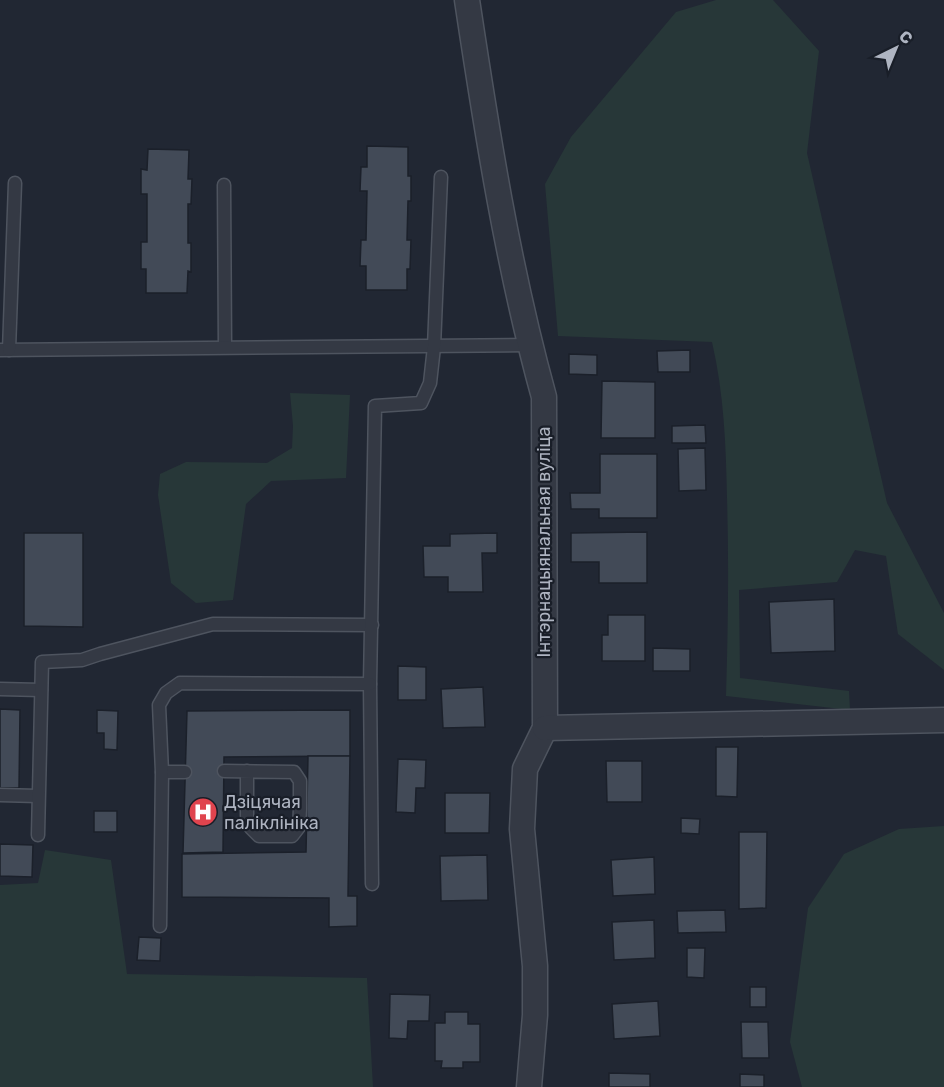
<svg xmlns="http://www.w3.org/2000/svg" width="944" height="1087" font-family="Rubik,sans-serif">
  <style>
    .green { fill: #273738 }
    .building { fill: #424a57; stroke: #1b202a; stroke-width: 1.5 }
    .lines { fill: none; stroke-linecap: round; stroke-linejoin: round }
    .lane-casing { stroke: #4e545f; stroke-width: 15 }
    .street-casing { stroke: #4e545f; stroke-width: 27 }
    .lane { stroke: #343944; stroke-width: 12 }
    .street { stroke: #343944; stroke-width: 24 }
    .labels { text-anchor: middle; stroke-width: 4.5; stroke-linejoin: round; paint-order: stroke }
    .street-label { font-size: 18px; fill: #aeb4c1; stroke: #191e28 }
    .poi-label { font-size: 18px; fill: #aeb4c1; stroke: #191e28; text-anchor: start }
  </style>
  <rect width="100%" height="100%" fill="#212733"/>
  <!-- green -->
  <g class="green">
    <path d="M716,0h57l46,51 -12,102 80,350 57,110v57l-46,-36 -12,-78 -31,-6 -18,32 -98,8 1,88 109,13 1,19 -124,-14c2,-66 3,-132 1,-198 -1,-53 -3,-104 -15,-156l-154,-6 -13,-152 26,-47 105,-125z"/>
    <polygon points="290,393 350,395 346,478 271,481 246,504 233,600 196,603 171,583 158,495 160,474 186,462 267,463 292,448 293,426"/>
    <polygon points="944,826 944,1087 802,1087 790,1042 808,908 844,854 899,829"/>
    <polygon points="45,850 111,860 127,974 367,978 373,1087 0,1087 0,885 38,883"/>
  </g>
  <!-- building -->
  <g class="building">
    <polygon points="367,146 408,147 408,176 411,176 411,201 408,201 407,240 411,240 410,269 407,269 407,290 366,290 366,266 360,266 361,240 366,240 367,191 360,191 361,167 367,167"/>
    <polygon points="148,149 189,150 188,179 192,179 191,204 188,204 188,243 191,243 191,272 188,271 187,293 146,293 146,269 141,269 141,242 147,242 147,194 141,194 141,169 147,170"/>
    <polygon points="690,350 690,372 658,372 657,351"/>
    <polygon points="569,354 597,355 597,375 569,374"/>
    <polygon points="602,381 655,382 655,438 601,438"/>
    <polygon points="705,425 706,443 672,443 672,426"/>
    <polygon points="705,448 706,490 679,491 678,449"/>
    <polygon points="600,454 657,454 657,518 599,518 599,509 571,509 570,493 600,493"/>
    <polygon points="647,532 647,583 599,583 599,562 571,562 571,533"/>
    <polygon points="24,533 83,533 83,627 24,626"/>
    <polygon points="497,533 497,553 482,553 483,592 448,592 448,577 424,577 423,546 450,546 450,534"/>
    <polygon points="834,599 835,651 771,653 769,602"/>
    <polygon points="608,615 645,615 645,661 602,661 602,635 608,635"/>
    <polygon points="653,648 690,649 690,671 653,671"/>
    <polygon points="398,666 426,667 426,700 398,700"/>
    <polygon points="483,687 485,727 443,728 441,689"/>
    <polygon points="0,709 20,710 19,788 0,788"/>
    <polygon points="97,710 118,711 117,750 104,749 104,733 97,733"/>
    <polygon points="350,710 350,756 224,757 223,852 183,853 187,711"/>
    <polygon points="716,747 738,747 737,797 716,796"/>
    <polygon points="308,756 350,756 348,896 357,896 357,926 329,927 329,898 182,897 182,854 306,852"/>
    <polygon points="398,759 426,760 425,788 416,788 415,813 396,812"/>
    <polygon points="606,761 642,761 642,802 607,802"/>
    <polygon points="445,793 490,793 489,833 445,833"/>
    <rect x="94" y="811" width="23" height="21"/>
    <polygon points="681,818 700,819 699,834 681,833"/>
    <polygon points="739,832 767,832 766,908 739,909"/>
    <polygon points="0,844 33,845 32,877 0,876"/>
    <polygon points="487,855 488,900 441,901 440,856"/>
    <polygon points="654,857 655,894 613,896 611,860"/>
    <polygon points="725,910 726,932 678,933 677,911"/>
    <polygon points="654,920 655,958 614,960 612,922"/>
    <polygon points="139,937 161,938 160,961 137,960"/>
    <polygon points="687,948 705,948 704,978 687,977"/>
    <rect x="750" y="987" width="16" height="20"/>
    <polygon points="390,994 430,995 429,1021 408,1021 407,1039 389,1038"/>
    <polygon points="658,1001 660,1036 614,1039 612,1004"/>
    <polygon points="445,1012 468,1012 468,1024 480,1024 480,1062 463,1062 463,1068 441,1068 442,1061 435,1061 435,1023 445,1023"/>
    <polygon points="741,1022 768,1022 769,1058 742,1058"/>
    <polygon points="609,1073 650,1074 650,1087 609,1087"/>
    <polygon points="740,1074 764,1075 764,1087 740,1087"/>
  </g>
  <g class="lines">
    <!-- lane casing -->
    <g class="lane-casing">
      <g id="lane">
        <polyline points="224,185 225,347"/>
        <polyline points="0,350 529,345"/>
        <polyline points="9,350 15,183"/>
        <polyline points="0,689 41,690"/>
        <polyline points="224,771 294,772 300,781 300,809 299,827 292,836 259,836 251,828 247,820 247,771"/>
        <polyline points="162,772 185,772"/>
        <polyline points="0,795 38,796"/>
        <polyline points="38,835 42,662 82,660 100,654 213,624 372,625"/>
        <polyline points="372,884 370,684 375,406 421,403 430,383 434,347 441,177"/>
        <polyline points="160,926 162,772 159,705 166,693 180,683 370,684"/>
      </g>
    </g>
    <!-- street casing -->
    <g class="street-casing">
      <g id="street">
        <path d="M467,0c20,133 41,267 77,397l1,331 -20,41 -3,60 13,137v49l-6,72"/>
        <polyline points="545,728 944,720"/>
      </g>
    </g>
    <!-- lane -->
    <use href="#lane" class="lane"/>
    <!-- street -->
    <use href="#street" class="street"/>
  </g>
  <!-- icons -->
  <defs>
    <g id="hospital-disc" transform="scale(1.5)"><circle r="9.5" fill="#e0444e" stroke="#191e28"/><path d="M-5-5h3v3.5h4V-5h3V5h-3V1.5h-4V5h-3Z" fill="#fff"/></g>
  </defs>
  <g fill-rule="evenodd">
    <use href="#hospital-disc" x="203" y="812"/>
  </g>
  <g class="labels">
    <!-- street labels -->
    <g class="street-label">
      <text transform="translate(544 542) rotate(-90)" y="6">Інтэрнацыянальная вуліца</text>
    </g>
    <!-- poi labels -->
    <g class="poi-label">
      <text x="224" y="808">Дзіцячая<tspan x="224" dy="21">паліклініка</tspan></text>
    </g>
  </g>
  <!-- north arrow -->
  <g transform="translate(896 48) rotate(43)" stroke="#191e28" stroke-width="4.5" paint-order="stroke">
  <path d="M0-4.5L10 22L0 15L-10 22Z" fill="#aeb4c1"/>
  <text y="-9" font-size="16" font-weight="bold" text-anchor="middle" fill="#aeb4c1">С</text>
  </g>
</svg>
